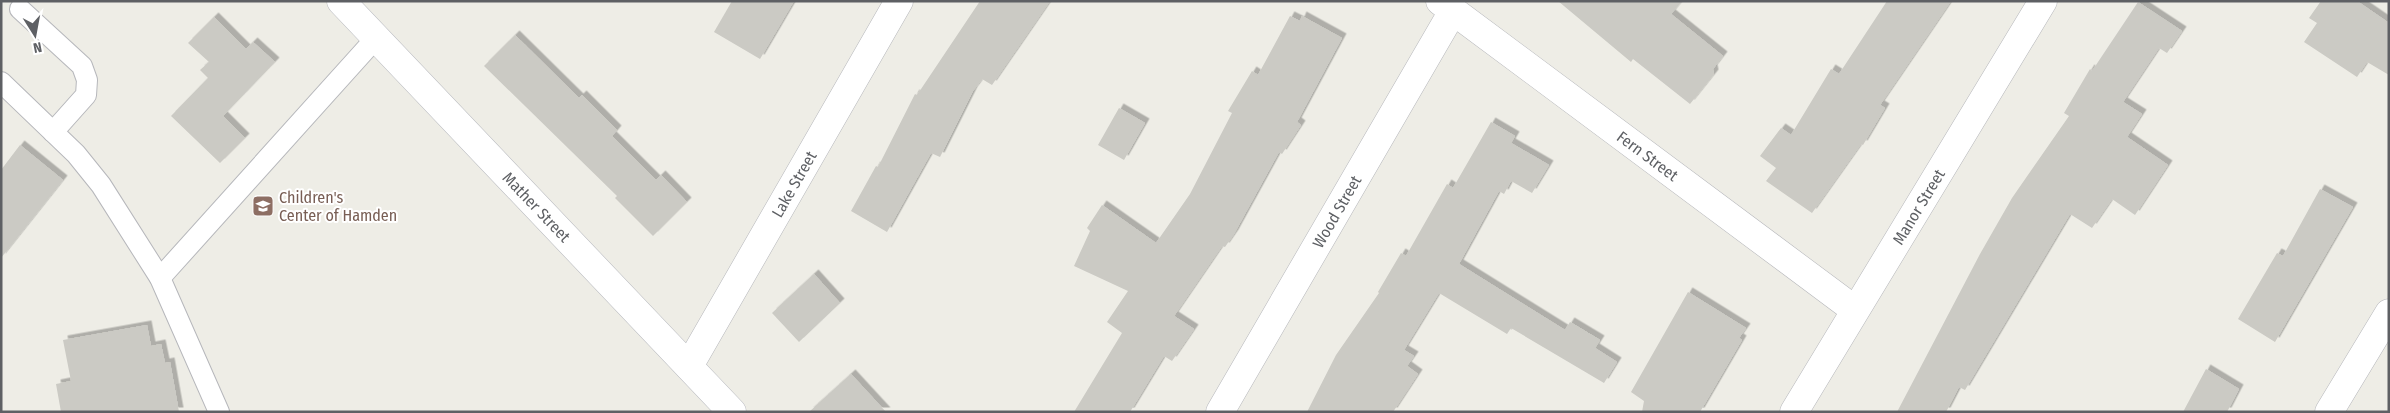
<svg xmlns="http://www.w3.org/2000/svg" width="2390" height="413" font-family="'Fira Sans Condensed',sans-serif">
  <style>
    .building { fill: #cbcac4; filter: url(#shadow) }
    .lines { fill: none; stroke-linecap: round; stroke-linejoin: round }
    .lane-casing { stroke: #b6b7bb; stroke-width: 22 }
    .street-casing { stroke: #b6b7bb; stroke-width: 29 }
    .secondary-casing { stroke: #b7b9be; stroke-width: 29 }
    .lane { stroke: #fff; stroke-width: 20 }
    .street { stroke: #fff; stroke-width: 28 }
    .secondary { stroke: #fff; stroke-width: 28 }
    .labels { text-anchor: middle; stroke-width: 4; stroke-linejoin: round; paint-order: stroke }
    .street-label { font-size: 16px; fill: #5e6064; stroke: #fff }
    .education-label { font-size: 16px; fill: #785e54; stroke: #fff; text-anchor: start }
  </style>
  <defs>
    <filter id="shadow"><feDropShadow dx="4.5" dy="-4.5" stdDeviation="0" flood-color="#0004"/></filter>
  </defs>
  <rect width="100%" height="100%" fill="#eeede6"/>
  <!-- building -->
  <g class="building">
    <polygon points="732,1 794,1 760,59 714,32"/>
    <polygon points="980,1 1050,1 992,85 982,79 973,91 940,157 931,153 887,232 851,211 876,166 878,167 915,94 917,95"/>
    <polygon points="1558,1 1682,1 1671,14 1723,56 1713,69 1714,74 1690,104 1633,59 1631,62"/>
    <polygon points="1887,1 1951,1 1880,105 1885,108 1863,145 1861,144 1812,213 1766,181 1776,168 1760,156 1781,128 1791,135 1831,69 1839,74"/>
    <polygon points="2321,1 2357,1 2389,23 2389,75 2367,62 2357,77 2304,42 2317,23 2309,18"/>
    <polygon points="2138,2 2182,31 2167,53 2159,48 2123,102 2142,114 2127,137 2168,165 2135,215 2112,199 2092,228 2070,214 1965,390 1959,387 1946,412 1897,412 1980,254 2012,198 2069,116 2064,113 2090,69 2092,71"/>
    <polygon points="1290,16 1300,21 1302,16 1342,38 1297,122 1301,125 1282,154 1279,152 1234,234 1225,247 1222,246 1174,316 1194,329 1172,361 1164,356 1130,412 1074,412 1122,333 1107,322 1128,291 1074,266 1090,231 1087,228 1102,205 1156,243 1190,194 1232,113 1228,111 1252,71 1258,75"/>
    <polygon points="214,17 246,49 253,42 275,62 223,116 245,138 220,163 171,116 208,78 200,70 209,62 188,43"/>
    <polygon points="515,35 579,98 582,95 617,130 612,136 656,180 661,175 687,202 653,236 615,198 617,196 484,66"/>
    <polygon points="1119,108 1145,123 1124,160 1098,145"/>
    <polygon points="1491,122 1515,136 1511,143 1549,165 1532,193 1511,181 1504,194 1499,191 1459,264 1565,330 1570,322 1600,340 1595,348 1617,362 1604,383 1511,328 1507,334 1439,293 1404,350 1414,356 1407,366 1418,374 1393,412 1307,412 1336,355 1379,293 1378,292 1401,253 1406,256 1447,184 1453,188"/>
    <polygon points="20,145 63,180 1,258 1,170"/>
    <polygon points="2320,189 2353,207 2275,342 2238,319 2277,253 2283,256"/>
    <polygon points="814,274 840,303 799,342 772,313"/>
    <polygon points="1688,292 1746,328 1739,338 1742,340 1700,412 1642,412 1644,401 1631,392"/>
    <polygon points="147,325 151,346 161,344 165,363 170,362 179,412 61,412 56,384 71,381 63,340"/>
    <polygon points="2206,369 2239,389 2227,412 2183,412"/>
    <polygon points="851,374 886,412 809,412"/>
  </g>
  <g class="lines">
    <!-- lane casing -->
    <g class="lane-casing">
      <g id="lane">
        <polyline points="20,9 82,66 87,80 86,95 53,132"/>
        <polyline points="1,82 76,154 101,185 160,278 219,412"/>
        <polyline points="160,278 376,38"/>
      </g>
    </g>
    <!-- street casing -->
    <g class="street-casing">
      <g id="street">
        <path id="s1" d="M1440,1l415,309"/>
        <path id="s2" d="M689,366l210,-365"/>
        <path id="s3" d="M1220,412l233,-401"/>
        <path id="s4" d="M1794,412l249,-411"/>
        <polyline points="2329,412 2389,313"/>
      </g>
    </g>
    <!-- secondary casing -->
    <g class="secondary-casing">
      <g id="secondary">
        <path id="s5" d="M341,1l391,411"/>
      </g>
    </g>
    <!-- lane -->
    <use href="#lane" class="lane"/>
    <!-- street -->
    <use href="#street" class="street"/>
    <!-- secondary -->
    <use href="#secondary" class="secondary"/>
  </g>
  <!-- icons -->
  <defs>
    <g id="school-square" transform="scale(1.125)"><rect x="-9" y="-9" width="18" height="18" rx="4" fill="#8d6e63" stroke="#fff"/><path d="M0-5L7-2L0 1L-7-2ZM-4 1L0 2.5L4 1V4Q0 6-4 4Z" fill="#fff"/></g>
  </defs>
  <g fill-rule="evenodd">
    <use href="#school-square" x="263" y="206"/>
  </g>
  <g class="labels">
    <!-- street labels -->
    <g class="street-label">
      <text dy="6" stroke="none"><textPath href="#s1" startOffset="259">Fern Street</textPath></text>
      <text dy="6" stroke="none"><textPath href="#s2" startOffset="210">Lake Street</textPath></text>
      <text dy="6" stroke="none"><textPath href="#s4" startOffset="240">Manor Street</textPath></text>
      <text dy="6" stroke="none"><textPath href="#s5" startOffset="284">Mather Street</textPath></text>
      <text dy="6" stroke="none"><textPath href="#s3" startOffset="232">Wood Street</textPath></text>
    </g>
    <!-- education labels -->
    <g class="education-label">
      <text x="279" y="203">Children's<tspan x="279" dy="18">Center of Hamden</tspan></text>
    </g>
  </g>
  <!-- border -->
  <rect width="2390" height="413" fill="none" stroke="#5e6064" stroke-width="5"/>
  <!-- north arrow -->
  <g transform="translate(35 35) rotate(169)" stroke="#ffffff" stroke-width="4" paint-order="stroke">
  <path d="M0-4L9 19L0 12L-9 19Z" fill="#5e6064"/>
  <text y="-8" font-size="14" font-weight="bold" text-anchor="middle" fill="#5e6064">N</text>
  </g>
</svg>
